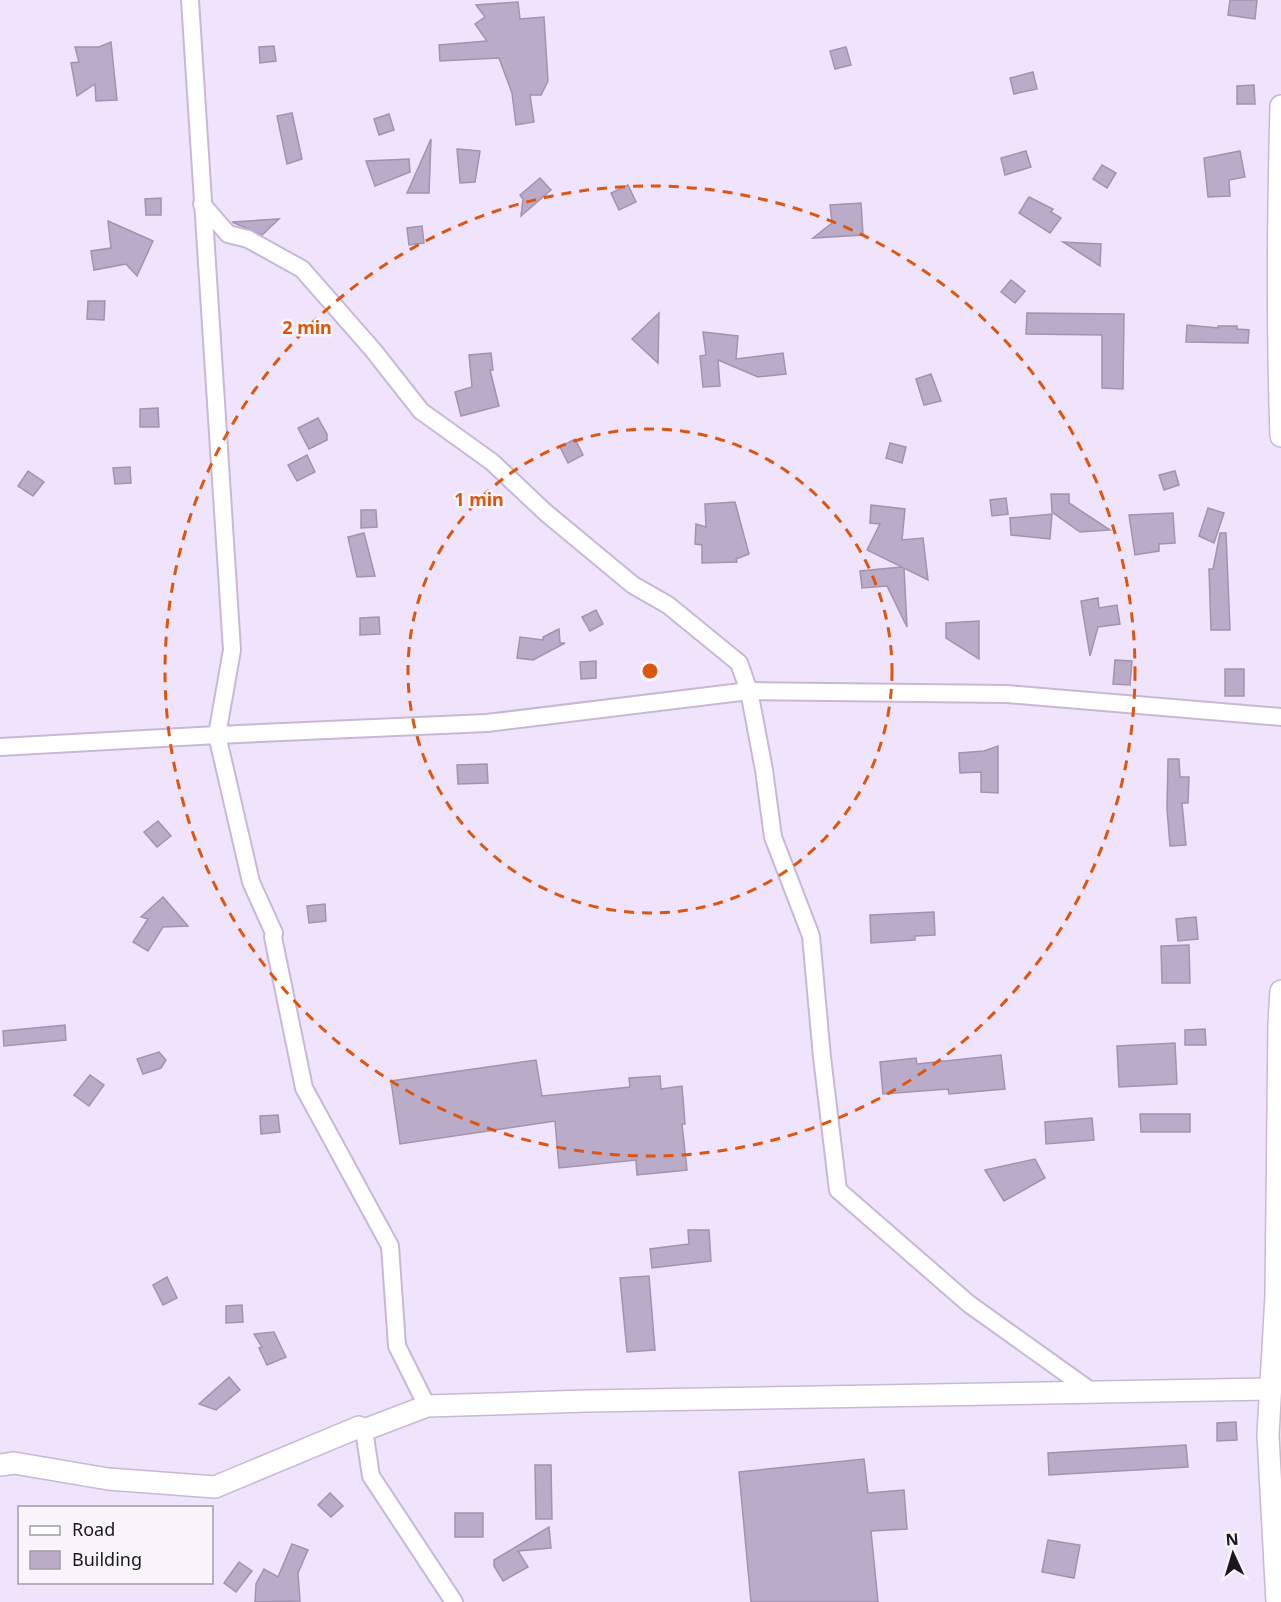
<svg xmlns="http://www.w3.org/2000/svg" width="1281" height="1602" font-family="'Noto Sans',sans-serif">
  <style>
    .building { fill: #baabc8; stroke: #a293b0; stroke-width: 1.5 }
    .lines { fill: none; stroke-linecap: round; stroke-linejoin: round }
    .minor-casing { stroke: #c8b8d6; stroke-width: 20 }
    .tertiary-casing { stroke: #c8b8d6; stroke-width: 24 }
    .minor { stroke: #fff; stroke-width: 16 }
    .tertiary { stroke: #fff; stroke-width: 21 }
    .ring { fill: none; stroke: #de560d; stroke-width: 3; stroke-dasharray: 10 8 }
    .centre { fill: #de560d; stroke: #f8f5fb; stroke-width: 3 }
    .ring-label { font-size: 18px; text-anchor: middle; font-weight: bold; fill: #de560d; stroke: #f8f5fb; stroke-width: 5; stroke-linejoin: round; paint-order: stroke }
  </style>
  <rect width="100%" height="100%" fill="#f0e3fc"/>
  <!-- building -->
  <g class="building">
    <polygon points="1230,0 1257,0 1255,19 1228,15"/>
    <polygon points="518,2 520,19 544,17 548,81 541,95 530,95 534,122 516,125 512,93 499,58 440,61 439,45 487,41 475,24 485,17 476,5"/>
    <polygon points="111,42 117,100 96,101 95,84 77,96 71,63 79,62 75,47 99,47"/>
    <polygon points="274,46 276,61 260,63 259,47"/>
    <polygon points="846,47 851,65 835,69 830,51"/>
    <polygon points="1033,72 1037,89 1014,94 1010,78"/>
    <polygon points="1254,85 1255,104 1237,104 1237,86"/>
    <polygon points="292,113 302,159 287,164 277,116"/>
    <polygon points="389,114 394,130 379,135 374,119"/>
    <polygon points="431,139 429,193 407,193"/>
    <polygon points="457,149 480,151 475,182 460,183"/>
    <polygon points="1026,151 1031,167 1005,175 1001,158"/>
    <polygon points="1240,151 1245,177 1229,180 1230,196 1208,197 1204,158"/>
    <polygon points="409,159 410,172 375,186 366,161"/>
    <polygon points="1102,165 1116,173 1107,188 1093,179"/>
    <polygon points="540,178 551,190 521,216 523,199 520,195"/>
    <polygon points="628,185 636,202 619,210 611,193"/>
    <polygon points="1029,197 1053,209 1051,212 1061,218 1050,233 1019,213"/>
    <polygon points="161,198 161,215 146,215 145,199"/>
    <polygon points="861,203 863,235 813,238 832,223 830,205"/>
    <polygon points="279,219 262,235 232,222"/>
    <polygon points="108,221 153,241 137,276 126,264 94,270 91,251 111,248"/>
    <polygon points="422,226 424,243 409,245 407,228"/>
    <polygon points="1063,242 1101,244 1100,266"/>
    <polygon points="1011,280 1025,291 1015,303 1001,292"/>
    <polygon points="88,301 105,301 104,320 87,319"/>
    <polygon points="659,313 658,363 632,339"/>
    <polygon points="1027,313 1124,314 1123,389 1102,388 1102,335 1026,334"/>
    <polygon points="1187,325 1218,328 1218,326 1237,326 1237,329 1249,330 1248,343 1186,342"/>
    <polygon points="703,332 738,336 736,359 783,353 786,374 758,377 718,360 720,386 703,387 700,356 706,355"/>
    <polygon points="491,353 493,370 490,370 499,406 461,416 455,392 472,387 469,355"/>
    <polygon points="931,374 941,401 924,405 916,379"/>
    <polygon points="158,408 159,427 140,427 140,409"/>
    <polygon points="318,418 327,434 327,440 309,449 298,428"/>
    <polygon points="575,439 583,455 568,463 560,447"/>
    <polygon points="890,443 906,447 902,463 886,458"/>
    <polygon points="307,455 315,472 297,481 288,465"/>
    <polygon points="130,467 131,483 115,484 113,468"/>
    <polygon points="28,471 44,482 33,496 18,486"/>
    <polygon points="1175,471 1179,485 1164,490 1159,475"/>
    <polygon points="1051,494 1069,494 1069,503 1110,530 1080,532 1052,512"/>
    <polygon points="1006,498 1008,514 992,516 990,500"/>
    <polygon points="735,502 749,554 736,559 737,562 702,563 702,545 695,544 696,524 706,527 705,504"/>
    <polygon points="871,505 905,509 902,540 923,538 928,580 904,568 907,627 887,586 862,588 860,571 902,567 867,550 880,524 870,523"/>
    <polygon points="1208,508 1224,513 1214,543 1199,536"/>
    <polygon points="361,510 376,510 377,527 361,528"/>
    <polygon points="1173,513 1175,543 1159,544 1159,551 1135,555 1129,515"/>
    <polygon points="1052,514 1050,539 1011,535 1010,518"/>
    <polygon points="364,533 375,576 357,577 348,537"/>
    <polygon points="1220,533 1226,533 1230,630 1211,630 1209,569 1213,569"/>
    <polygon points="1098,598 1099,608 1117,605 1120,624 1098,627 1090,656 1081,601"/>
    <polygon points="596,610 603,624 590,631 582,617"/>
    <polygon points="379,617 380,634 360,635 360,618"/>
    <polygon points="979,621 979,659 946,638 946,623"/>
    <polygon points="559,629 560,643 565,643 533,660 517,658 520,637 543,640 543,637"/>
    <polygon points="1115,660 1132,661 1130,685 1113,684"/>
    <polygon points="596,661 596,678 581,679 580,662"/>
    <rect x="1225" y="669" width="19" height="27"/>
    <polygon points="998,746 998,793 981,792 981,772 960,773 959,753 984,751"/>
    <polygon points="1168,759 1179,759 1180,777 1189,777 1188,803 1182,803 1186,845 1170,846 1167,809"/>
    <polygon points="487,764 488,783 458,784 457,765"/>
    <polygon points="158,821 171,836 157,847 144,832"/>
    <polygon points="163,897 188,926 163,927 148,951 133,942 148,919 141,917"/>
    <polygon points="325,904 326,921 309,923 307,906"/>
    <polygon points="934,912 935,935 915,936 915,940 871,943 870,915"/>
    <polygon points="1196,917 1198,939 1178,941 1176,919"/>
    <polygon points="1189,945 1190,983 1162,983 1161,946"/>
    <polygon points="65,1025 66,1040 4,1046 3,1031"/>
    <polygon points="1205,1029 1206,1045 1185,1045 1185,1030"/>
    <polygon points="1175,1043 1177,1084 1119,1087 1117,1046"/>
    <polygon points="159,1052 166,1060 161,1068 143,1074 137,1059"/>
    <polygon points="1001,1055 1005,1089 949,1094 948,1089 883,1094 880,1062 916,1058 917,1064"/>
    <polygon points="536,1060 542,1096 630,1087 629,1078 660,1076 661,1089 682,1086 685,1124 682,1124 687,1170 637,1175 636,1160 559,1168 555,1121 400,1144 391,1081"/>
    <polygon points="90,1075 104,1085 89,1106 74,1095"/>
    <polygon points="1140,1114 1190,1114 1190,1132 1141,1132"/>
    <polygon points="278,1115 280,1132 261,1134 260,1116"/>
    <polygon points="1092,1118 1094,1140 1046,1144 1045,1122"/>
    <polygon points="1035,1159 1045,1178 1004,1201 985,1170"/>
    <polygon points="688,1230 709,1230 711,1261 652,1268 650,1249 689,1244"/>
    <polygon points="649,1276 655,1350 627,1352 620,1278"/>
    <polygon points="167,1277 177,1298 163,1305 153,1285"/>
    <polygon points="242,1305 243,1322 226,1323 226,1306"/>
    <polygon points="274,1332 286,1357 267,1365 259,1348 262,1347 254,1334"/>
    <polygon points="229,1377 240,1390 216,1410 199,1404"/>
    <polygon points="1236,1422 1237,1440 1217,1441 1217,1423"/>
    <polygon points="1186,1445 1188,1467 1049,1475 1048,1453"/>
    <polygon points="864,1459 868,1493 904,1490 907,1529 871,1531 878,1602 751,1602 739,1472"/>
    <polygon points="535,1465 551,1465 552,1519 536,1519"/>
    <polygon points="330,1493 343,1506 331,1517 318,1505"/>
    <rect x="455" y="1513" width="28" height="24"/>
    <polygon points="549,1527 551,1548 518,1551 528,1567 503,1581 494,1566 494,1560"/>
    <polygon points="1048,1540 1080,1545 1074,1578 1042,1572"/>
    <polygon points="292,1544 308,1550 298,1573 300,1601 255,1602 256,1584 264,1569 278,1577"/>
    <polygon points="239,1562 252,1571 236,1592 224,1583"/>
  </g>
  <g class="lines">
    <!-- minor casing -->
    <g class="minor-casing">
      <g id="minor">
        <polyline points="190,0 232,650 217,735 487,723 749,691 1007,694 1281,717"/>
        <polyline points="202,204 228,234 248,239 302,269 373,350 421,411 492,462 545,512 633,585 668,605 739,663 749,691 764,770 773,837 811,936 822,1057 838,1190 969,1304 1095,1394"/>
        <polyline points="0,747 217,735 251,882 274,933 273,937 304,1088 390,1246 397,1346 427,1406"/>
        <polyline points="364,1430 371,1476 454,1602"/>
      </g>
    </g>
    <!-- tertiary casing -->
    <g class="tertiary-casing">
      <g id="tertiary">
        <path d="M1281,106c-3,111 -4,220 0,330"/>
        <polyline points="0,1465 14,1463 108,1479 215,1487 359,1427 364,1430 427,1406 586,1401 1270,1389"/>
        <polyline points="1277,1602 1268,1435 1276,1296 1279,1023 1281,991"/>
      </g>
    </g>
    <!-- minor -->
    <use href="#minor" class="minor"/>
    <!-- tertiary -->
    <use href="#tertiary" class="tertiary"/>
  </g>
  <!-- distance rings -->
  <g class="ring">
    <circle cx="650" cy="671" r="242"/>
    <circle cx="650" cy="671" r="485"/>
  </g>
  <circle cx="650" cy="671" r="9" class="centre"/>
  <g class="ring-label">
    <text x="307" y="334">2 min</text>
    <text x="479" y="506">1 min</text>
  </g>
  <!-- legend -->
  <rect x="18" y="1506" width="195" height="78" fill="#f8f5fb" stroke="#a09ca4" stroke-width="1.5"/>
  <rect x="30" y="1526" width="30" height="9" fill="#ffffff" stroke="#a09ca4" stroke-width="1.5"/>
  <text x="72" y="1536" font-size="18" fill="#1c1621">Road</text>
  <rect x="30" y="1551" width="30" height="18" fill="#baabc8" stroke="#a09ca4" stroke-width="1.5"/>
  <text x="72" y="1566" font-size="18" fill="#1c1621">Building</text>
  <!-- north arrow -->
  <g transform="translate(1233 1554) rotate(356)" stroke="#f8f5fb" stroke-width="4.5" paint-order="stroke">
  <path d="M0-4.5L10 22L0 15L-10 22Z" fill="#1c1621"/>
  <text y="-9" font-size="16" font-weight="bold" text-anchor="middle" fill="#1c1621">N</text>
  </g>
</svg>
